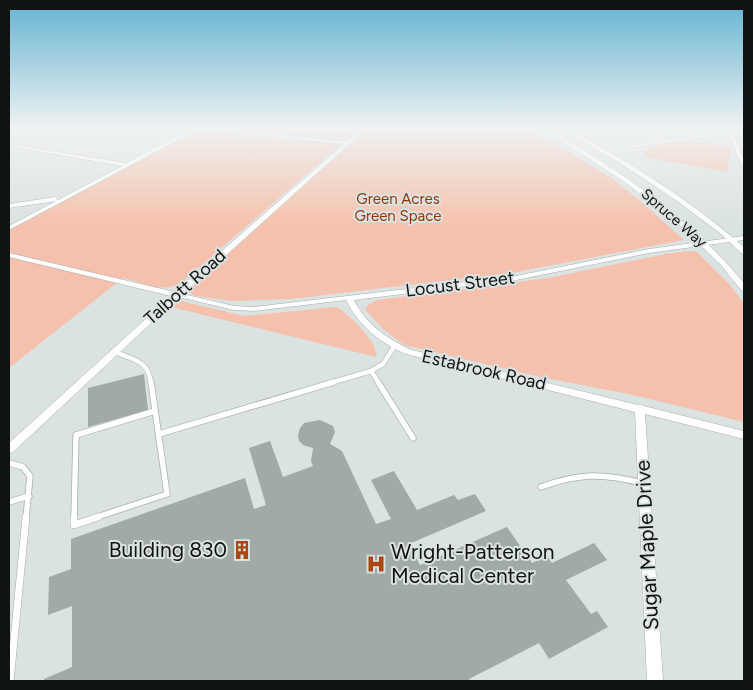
<svg xmlns="http://www.w3.org/2000/svg" width="753" height="690" font-family="Figtree,sans-serif">
  <style>
    .green { fill: #f5c1ac }
    .building { fill: #a2a9a9 }
    .lines { fill: none; stroke-linecap: round; stroke-linejoin: round }
    .service-far3-casing { stroke: #a6adad; stroke-width: 3 }
    .service-far2-casing { stroke: #a6adad; stroke-width: 5.5 }
    .service-far1-casing { stroke: #a6adad; stroke-width: 7 }
    .service-casing { stroke: #a6adad; stroke-width: 8 }
    .minor-casing { stroke: #a6adad; stroke-width: 1 }
    .tertiary-casing { stroke: #a6adad; stroke-width: 1 }
    .service-far3 { stroke: #fff; stroke-width: 2.5 }
    .service-far2 { stroke: #fff; stroke-width: 4.5 }
    .service-far1 { stroke: #fff; stroke-width: 5.5 }
    .service { stroke: #fff; stroke-width: 7 }
    .minor { fill: #fff; fill-rule: evenodd }
    .tertiary { fill: #fff; fill-rule: evenodd }
    .labels { text-anchor: middle; stroke-width: 4; stroke-linejoin: round; paint-order: stroke }
    .far-park-label { font-size: 15px; fill: #903706; stroke: #dbe2e2 }
    .far-street-label { font-size: 15px; fill: #101313; stroke: #dbe2e2 }
    .street-label { font-size: 18px; fill: #101313; stroke: #dbe2e2 }
    .near-street-label { font-size: 21px; fill: #101313; stroke: #dbe2e2 }
    .near-poi-label { font-size: 21px; fill: #101313; stroke: #dbe2e2; text-anchor: end }
  </style>
  <rect width="100%" height="100%" fill="#dbe2e2"/>
  <!-- green -->
  <g class="green">
    <path d="M200,128h160l-179,155c-17,11 -40,-1 -58,-5l-114,90v-138z"/>
    <polygon points="368,128 530,128 613,179 644,204 684,240 511,273 291,299 233,301 195,296 190,293 194,285"/>
    <polygon points="672,142 709,143 732,147 727,172 644,157 644,152 652,145"/>
    <polygon points="687,251 697,252 731,286 744,304 744,422 629,394 540,377 404,345 383,329 365,309 368,305 377,300 548,278 666,254"/>
    <path d="M181,301l63,15 93,-9c12,8 42,35 39,50l-205,-50z"/>
  </g>
  <!-- building -->
  <g class="building">
    <polygon points="144,374 148,410 88,427 88,388"/>
    <polygon points="320,420 333,426 335,432 330,444 342,451 376,524 391,519 371,480 394,471 417,510 454,495 458,500 475,494 486,511 409,544 420,565 507,527 532,563 547,556 552,563 594,543 607,560 566,580 591,614 597,611 608,627 549,659 539,643 469,679 470,681 44,681 44,679 72,667 72,606 48,615 49,577 71,569 71,539 245,478 254,509 266,505 249,448 270,441 283,477 313,466 311,461 313,448 303,445 299,441 298,435 300,428 304,423"/>
  </g>
  <g class="lines">
    <!-- service-far3 casing -->
    <g class="service-far3-casing">
      <polyline id="service-far3" points="629,147 730,132"/>
    </g>
    <!-- service-far2 casing -->
    <g class="service-far2-casing">
      <g id="service-far2">
        <path d="M115,352c19,8 33,8 36,31"/>
        <polyline points="371,371 383,364 394,347"/>
        <polyline points="330,383 371,371 379,383"/>
      </g>
    </g>
    <!-- service-far1 casing -->
    <g class="service-far1-casing">
      <g id="service-far1">
        <polyline points="378,382 413,438"/>
        <polyline points="159,434 334,382"/>
        <polyline points="9,463 23,467 30,476 26,518"/>
        <path d="M541,487c38,-14 62,-14 101,-4"/>
        <polyline points="9,502 29,496"/>
        <polyline points="74,518 76,435 155,411"/>
        <polyline points="94,518 167,494 151,382"/>
      </g>
    </g>
    <!-- service casing -->
    <g class="service-casing">
      <g id="service">
        <polyline points="74,517 74,525 98,517"/>
        <polyline points="10,681 26,517"/>
      </g>
    </g>
    <!-- minor casing -->
    <g class="minor-casing">
      <g id="minor">
        <path d="M192,128h22l133,14 15,-14h5l-184,166 51,12 20,1 262,-31 133,-27 95,-13v4l-95,13 -133,27 -162,20c12,24 33,39 58,50l226,55 2,-1 4,2 100,25v8l-99,-25 18,267h-16l-12,-269 -229,-58c-26,-11 -47,-28 -60,-54l-92,11 -20,-1 -55,-13 -166,155 -4,1v-10l162,-147 -162,-39v-4l166,39 169,-148 -147,-14 -188,100v-4l47,-25 -47,7v-4l46,-7 3,3 64,-34 -113,-20v-2l117,19z"/>
        <polygon points="726,128 730,128 744,159 744,166 741,164"/>
      </g>
    </g>
    <!-- tertiary casing -->
    <g class="tertiary-casing">
      <g id="tertiary">
        <path d="M541,128h6c75,44 141,88 197,155v8l-3,-1 -21,-26 -46,-44 -51,-39z"/>
        <path d="M561,128c13,0 26,11 38,18 51,29 100,62 145,101v6h-3l-20,-19 -44,-33 -45,-30z"/>
      </g>
    </g>
    <!-- service-far3 -->
    <use href="#service-far3" class="service-far3"/>
    <!-- service-far2 -->
    <use href="#service-far2" class="service-far2"/>
    <!-- service-far1 -->
    <use href="#service-far1" class="service-far1"/>
    <!-- service -->
    <use href="#service" class="service"/>
    <!-- minor -->
    <use href="#minor" class="minor"/>
    <!-- tertiary -->
    <use href="#tertiary" class="tertiary"/>
  </g>
  <!-- sky -->
  <linearGradient id="sky" x2="0" y2="1"><stop stop-color="#64b3d1"/><stop offset="0.57" stop-color="#eff2f2"/><stop offset="1" stop-color="#eff2f2" stop-opacity="0"/></linearGradient>
  <rect width="753" height="225" fill="url(#sky)"/>
  <!-- icons -->
  <defs>
    <g id="building-bare" transform="scale(1.5)"><path d="M-4-6H4V6H1V3H-1V6H-4ZM-2.5-4.3h1.7v1.8h-1.7ZM.8-4.3h1.7v1.8H.8ZM-2.5-1h1.7V.8h-1.7ZM.8-1h1.7V.8H.8Z" fill="#aa4612" stroke="#dbe2e2" stroke-width="2.5" paint-order="stroke"/></g>
    <g id="hospital-bare" transform="scale(1.5)"><path d="M-5-5h3v3.5h4V-5h3V5h-3V1.5h-4V5h-3Z" fill="#aa4612" stroke="#dbe2e2" stroke-width="2.5" paint-order="stroke"/></g>
  </defs>
  <g fill-rule="evenodd">
    <use href="#building-bare" x="242" y="550"/>
    <use href="#hospital-bare" x="376" y="564"/>
  </g>
  <g class="labels">
    <!-- far-park labels -->
    <g class="far-park-label">
      <text x="398" y="204">Green Acres<tspan x="398" dy="17">Green Space</tspan></text>
    </g>
    <!-- far-street labels -->
    <g class="far-street-label">
      <text transform="translate(674 218) rotate(41)" y="5">Spruce Way</text>
    </g>
    <!-- street labels -->
    <g class="street-label">
      <text transform="translate(460 284) rotate(-7)" y="6">Locust Street</text>
      <text transform="translate(185 287) rotate(-42)" y="6">Talbott Road</text>
      <text transform="translate(484 370) rotate(13)" y="6">Estabrook Road</text>
    </g>
    <!-- near-street labels -->
    <g class="near-street-label">
      <text transform="translate(647 545) rotate(-93)" y="7">Sugar Maple Drive</text>
    </g>
    <!-- near-poi labels -->
    <g class="near-poi-label">
      <text x="227" y="557">Building 830</text>
      <text x="391" y="559" text-anchor="start">Wright-Patterson<tspan x="391" dy="24">Medical Center</tspan></text>
    </g>
  </g>
  <!-- border -->
  <rect width="753" height="690" fill="none" stroke="#101313" stroke-width="20"/>
</svg>
